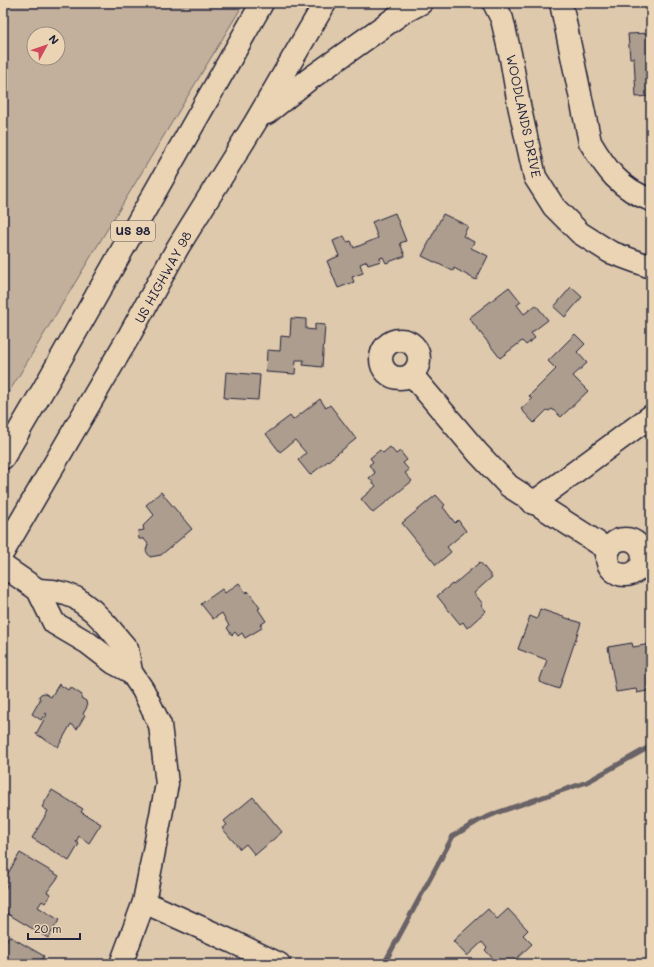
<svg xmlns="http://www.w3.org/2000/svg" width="654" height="967" font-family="Mali,sans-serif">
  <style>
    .green { fill: #c2b09c; stroke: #72696c; fill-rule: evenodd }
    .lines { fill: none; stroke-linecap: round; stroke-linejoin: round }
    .stream { stroke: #696266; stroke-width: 5 }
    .building { fill: #ac9d8f; stroke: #22223b }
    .minor-casing { stroke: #22223b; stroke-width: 25 }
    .major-casing { stroke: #22223b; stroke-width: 25 }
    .minor { stroke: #ead4b4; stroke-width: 22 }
    .major { stroke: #ead4b4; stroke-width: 22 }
    .labels { text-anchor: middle; stroke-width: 3; stroke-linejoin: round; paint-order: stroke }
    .shield { fill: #ead4b4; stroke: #5e575f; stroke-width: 1 }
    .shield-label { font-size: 12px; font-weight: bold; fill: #22223b }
    .street-label { font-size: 13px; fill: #22223b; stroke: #ead4b4 }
  </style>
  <rect width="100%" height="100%" fill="#dec9ad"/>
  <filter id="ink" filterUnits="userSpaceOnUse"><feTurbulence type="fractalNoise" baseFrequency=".025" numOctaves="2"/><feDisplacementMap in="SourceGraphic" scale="8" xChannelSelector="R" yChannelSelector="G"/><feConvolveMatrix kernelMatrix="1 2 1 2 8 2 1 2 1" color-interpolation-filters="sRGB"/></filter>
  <g filter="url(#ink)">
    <!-- green -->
    <path class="green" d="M3,3h241l-241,399zM34,34h24v24h-24z"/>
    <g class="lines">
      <!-- stream -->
      <polyline class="stream" points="384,964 453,836 478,821 499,812 587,782 651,746"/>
    </g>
    <!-- building -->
    <g class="building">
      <polygon points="651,33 651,96 636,97 634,58 630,58 628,34"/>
      <polygon points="395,213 406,241 400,243 405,256 386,263 383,257 380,258 381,261 368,265 367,261 360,264 363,273 352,277 354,282 338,288 327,261 339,256 333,241 344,236 347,242 351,241 354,248 378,238 372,222"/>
      <polygon points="443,214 468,226 463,236 474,242 471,248 488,256 476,280 454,268 453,271 422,256"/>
      <polygon points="509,287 521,302 517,305 524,314 536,305 548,320 531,333 535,338 526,345 522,341 500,358 469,318"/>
      <polygon points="571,287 582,297 565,317 554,307"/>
      <polygon points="291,318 306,319 306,329 315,330 315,324 325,325 322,367 303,365 304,360 296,360 295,374 266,372 267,350 280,351 281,336 290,337"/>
      <polygon points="575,334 585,344 577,352 587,363 573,376 588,391 561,417 552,409 549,411 547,410 534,423 521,409 532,399 529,396 556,369 548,361"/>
      <polygon points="226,372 260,375 258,400 224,398"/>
      <polygon points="320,399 326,408 330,405 356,439 310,475 298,460 306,453 295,440 280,452 266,434 290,416 293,420"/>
      <polygon points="390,447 396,454 400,451 407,460 403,463 409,470 405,473 412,481 373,513 361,499 376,486 369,478 375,473 369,465 373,462 370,458 380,450 383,453"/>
      <polygon points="161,492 192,529 161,555 150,557 146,551 148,544 144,539 139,539 138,531 144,530 143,526 154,515 146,505"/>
      <polygon points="436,495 445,505 443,507 455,523 458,520 466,531 447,547 451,552 436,565 402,523"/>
      <polygon points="480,562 492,577 474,593 483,604 481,605 486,611 467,628 463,622 460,624 437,596 452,584 453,585"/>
      <polygon points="239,583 246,593 248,591 260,608 258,609 266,621 260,625 262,628 245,638 242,633 238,636 235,632 232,635 227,628 229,626 222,613 213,619 201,604 222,589 225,593"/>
      <polygon points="540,609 581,623 559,689 539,682 547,660 518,649 530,616 537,619"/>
      <polygon points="632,643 633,647 651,644 651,687 647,688 647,691 637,693 636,689 616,692 608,647"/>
      <polygon points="59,684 68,690 70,687 82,695 81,698 86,701 87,707 83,714 85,715 77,729 71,724 58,747 36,734 47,714 45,713 41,720 32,714 40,700 39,696 41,694 44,693 51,697"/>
      <polygon points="52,790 83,809 81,812 101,824 89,843 79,836 76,842 79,844 69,861 32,838 48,811 42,807"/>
      <polygon points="253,797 282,832 255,855 246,844 240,849 222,828 227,825 224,821"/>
      <polygon points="20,853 59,876 47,892 51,894 45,903 42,901 38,907 59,920 48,938 3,911 3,893 7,885 3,882"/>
      <polygon points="488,909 497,919 508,909 528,930 523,935 532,944 511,964 498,964 485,950 487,948 482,942 467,956 453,941"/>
      <polygon points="9,936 44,956 40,964 3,964 3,947"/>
    </g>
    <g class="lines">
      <!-- minor casing -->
      <g class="minor-casing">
        <g id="minor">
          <polyline points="494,3 502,19 511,58 519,105 535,177 554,207 580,233 610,252 651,267"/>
          <path d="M561,3l29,139c16,27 30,47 61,58"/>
          <circle cx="400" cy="359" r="19"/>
          <polyline points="412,375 478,453 509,486 609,550"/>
          <polyline points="533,503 651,416"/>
          <circle cx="625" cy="557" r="18"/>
          <polyline points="3,566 38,590 54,623 88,643 114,663 131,672"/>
          <polyline points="38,590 53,591 66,594 76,598 93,611 106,624 127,649 131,672 143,690 160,725 167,784 144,902 121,964"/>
          <polyline points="144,902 233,942 279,964"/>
        </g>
      </g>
      <!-- major casing -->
      <g class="major-casing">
        <g id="major">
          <polyline points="267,113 308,80 402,13 421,3"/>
          <polyline points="3,458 43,390 262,3"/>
          <polyline points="3,552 129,336 178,247 255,123 325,3"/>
        </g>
      </g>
      <!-- minor -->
      <use href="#minor" class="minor"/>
      <!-- major -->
      <use href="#major" class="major"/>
    </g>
  </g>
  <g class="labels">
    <!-- shield labels -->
    <rect class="shield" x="111" y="221" width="44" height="20" rx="3"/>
    <g class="shield-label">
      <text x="133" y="235">US 98</text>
    </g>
    <!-- street labels -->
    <g class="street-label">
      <text transform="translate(524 116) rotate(78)" y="5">WOODLANDS DRIVE</text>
      <text transform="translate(163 277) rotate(-61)" y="5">US HIGHWAY 98</text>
    </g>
  </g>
  <!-- margin -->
  <rect width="654" height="967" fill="none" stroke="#ead4b4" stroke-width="16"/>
  <rect x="8" y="8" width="638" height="951" fill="none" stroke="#22223b" stroke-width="1.5" filter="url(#ink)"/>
  <!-- north arrow -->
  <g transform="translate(46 46) rotate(50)"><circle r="19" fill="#ead4b4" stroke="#9a8d84"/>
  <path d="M0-3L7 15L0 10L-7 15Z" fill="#d1495b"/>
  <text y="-6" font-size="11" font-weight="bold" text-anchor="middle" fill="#22223b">N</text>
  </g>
  <!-- scale -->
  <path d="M28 933v6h52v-6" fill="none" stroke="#22223b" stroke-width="2"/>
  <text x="34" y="933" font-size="12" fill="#22223b" stroke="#ead4b4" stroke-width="3" paint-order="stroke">20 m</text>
</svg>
